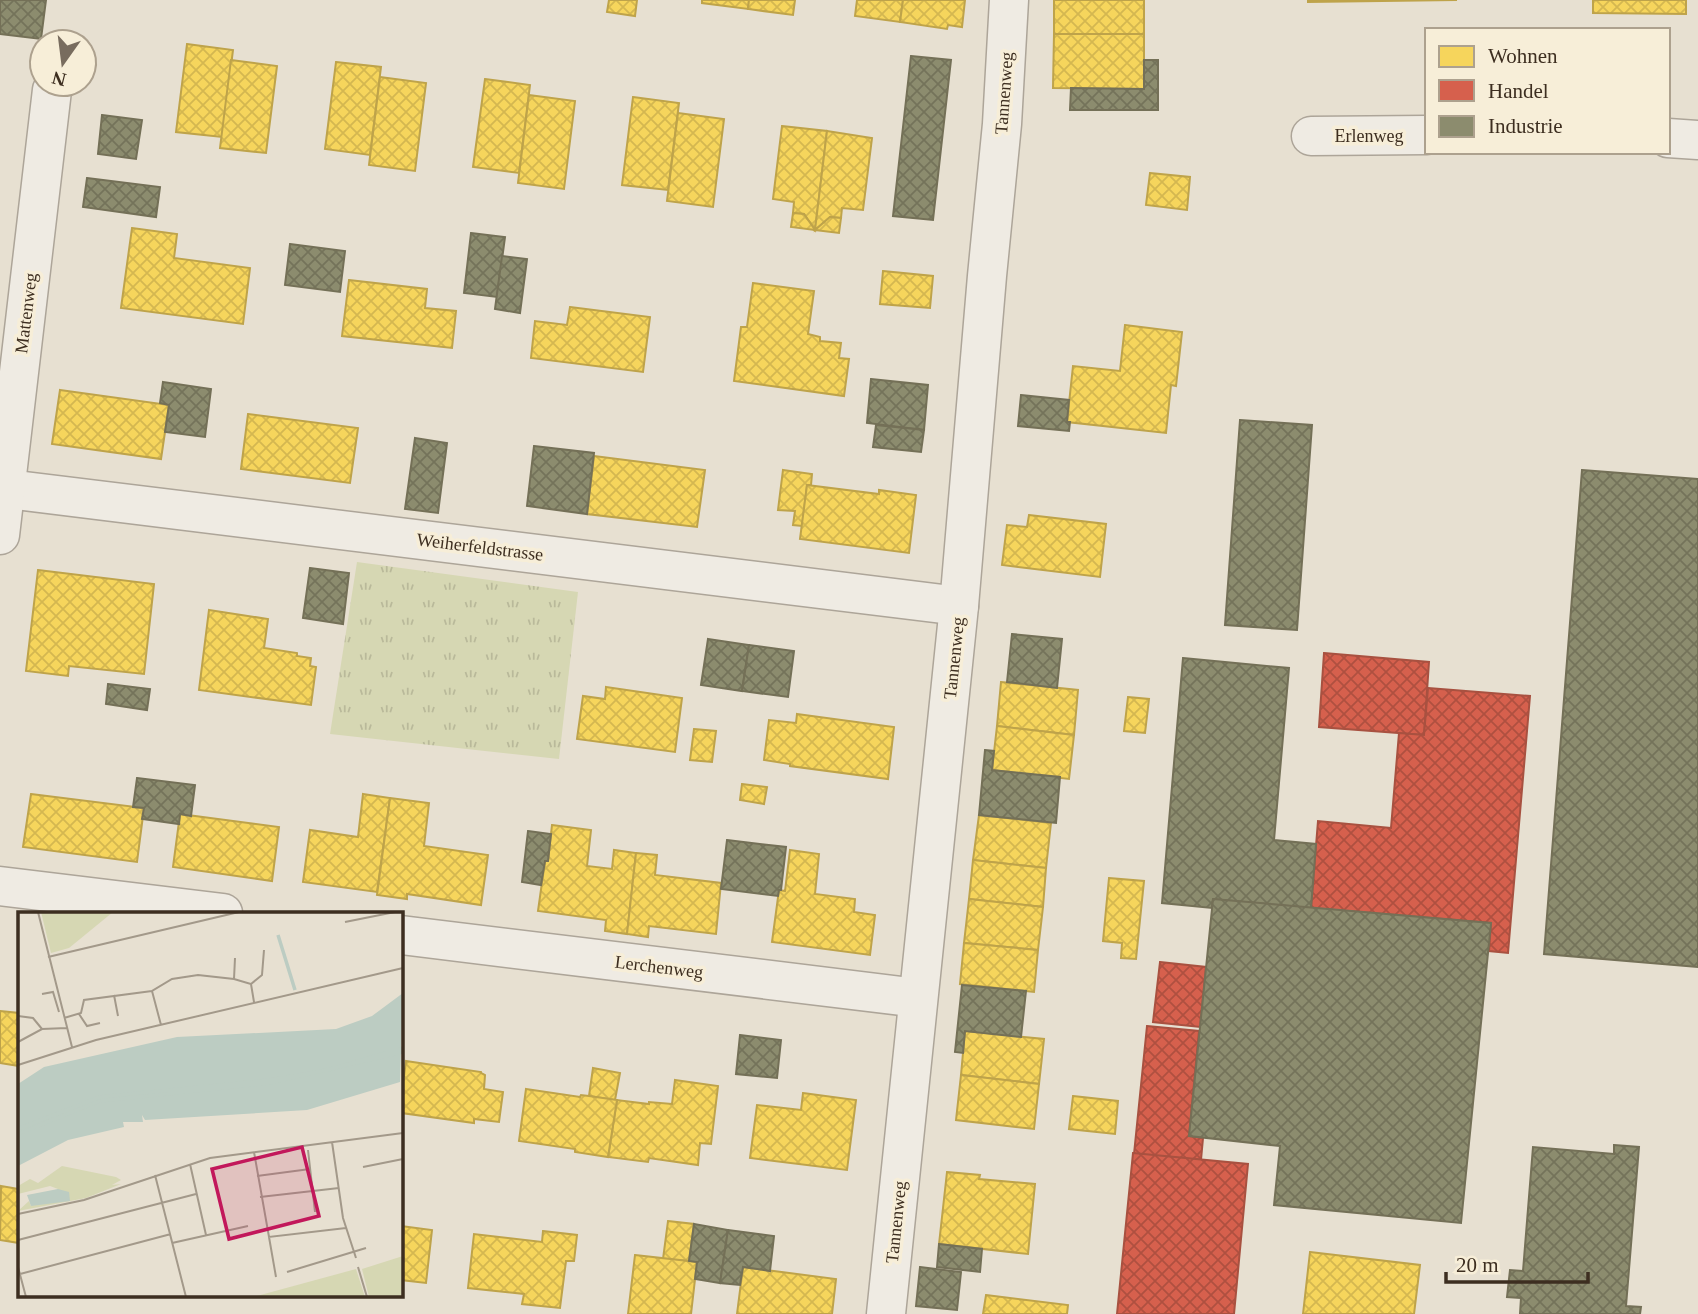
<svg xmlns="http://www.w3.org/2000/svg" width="1698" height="1314" font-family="'Times New Roman',serif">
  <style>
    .park { fill: url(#park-tufts) }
    .homes { fill: url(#homes-cross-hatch); stroke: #bea34a; stroke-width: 2 }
    .shops { fill: url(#shops-cross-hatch); stroke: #a85140; stroke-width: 2 }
    .industry { fill: url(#industry-cross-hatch); stroke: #747057; stroke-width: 2 }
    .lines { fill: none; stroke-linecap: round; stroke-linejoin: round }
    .minor-casing { stroke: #ada599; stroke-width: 41 }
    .minor { stroke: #efebe3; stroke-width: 38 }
    .labels { text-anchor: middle; stroke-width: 7; stroke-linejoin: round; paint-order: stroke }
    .street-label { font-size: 18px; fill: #3d2e20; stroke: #f7eed8 }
    .inset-river { fill: none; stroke: #bcccc2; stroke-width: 3.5 }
    .inset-road { fill: none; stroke: #a3998a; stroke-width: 2 }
    .view { fill: #c2185b; fill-opacity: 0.15; stroke: #c2185b; stroke-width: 3.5 }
    .inset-edge { fill: none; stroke: #3d2e20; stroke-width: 3.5 }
  </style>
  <defs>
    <pattern id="park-tufts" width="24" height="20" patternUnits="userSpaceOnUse" patternTransform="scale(1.75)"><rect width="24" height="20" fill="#d6d7b3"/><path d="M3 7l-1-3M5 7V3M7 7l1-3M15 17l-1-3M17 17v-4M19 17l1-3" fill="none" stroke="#b9b99a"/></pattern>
    <pattern id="homes-cross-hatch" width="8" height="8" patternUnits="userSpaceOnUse" patternTransform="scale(1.75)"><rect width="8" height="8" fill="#f6d55c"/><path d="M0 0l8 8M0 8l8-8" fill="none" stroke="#d4b750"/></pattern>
    <pattern id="shops-cross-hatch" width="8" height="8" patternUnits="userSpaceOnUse" patternTransform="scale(1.75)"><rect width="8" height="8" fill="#d6604d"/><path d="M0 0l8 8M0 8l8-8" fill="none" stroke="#af5040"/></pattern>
    <pattern id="industry-cross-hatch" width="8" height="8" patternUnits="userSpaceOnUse" patternTransform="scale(1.75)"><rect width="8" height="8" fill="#8c8c6e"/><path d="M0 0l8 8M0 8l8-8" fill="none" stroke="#74735a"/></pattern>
  </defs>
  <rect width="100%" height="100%" fill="#e7e0d1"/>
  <!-- park -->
  <polygon class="park" points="357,562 578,592 559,759 330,734"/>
  <!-- homes -->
  <g class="homes">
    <polygon points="609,0 637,0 635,16 607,12"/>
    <polygon points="702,0 749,0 748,9 702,3"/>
    <polygon points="749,0 795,0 793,15 748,9"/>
    <polygon points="857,0 903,0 900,22 855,16"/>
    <polygon points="903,0 965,0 962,27 948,25 947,29 900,22"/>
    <rect x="1054" y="0" width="90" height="34"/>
    <polygon points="1308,0 1457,0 1308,2"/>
    <polygon points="1593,0 1686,0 1686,14 1593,13"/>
    <polygon points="1054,34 1144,34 1144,89 1053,88"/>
    <polygon points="187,44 233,50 222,137 176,132"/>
    <polygon points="231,60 277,66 266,153 220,148"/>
    <polygon points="336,62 381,67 370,155 325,149"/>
    <polygon points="380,77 426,83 415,171 369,165"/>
    <polygon points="485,79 530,85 519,173 473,167"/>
    <polygon points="529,95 575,101 564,189 518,183"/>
    <polygon points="633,97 679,103 668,190 622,185"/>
    <polygon points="678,113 724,119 713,207 667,201"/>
    <polygon points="782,126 827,131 815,230 804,214 793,213 794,202 773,199"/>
    <polygon points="827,131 872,138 863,210 842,208 841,218 830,217 815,230"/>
    <polygon points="1150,173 1190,177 1187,210 1146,205"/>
    <polygon points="793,213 804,214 815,230 791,227"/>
    <polygon points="830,217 841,218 839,233 815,230"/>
    <polygon points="132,228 177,234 174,258 250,268 243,324 121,308"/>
    <polygon points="883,271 933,276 930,308 880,304"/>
    <polygon points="349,280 427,289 425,308 456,311 452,348 342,336"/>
    <polygon points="753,283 814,291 808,334 820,337 820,341 841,343 839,358 849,359 844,396 734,381 741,327 747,327"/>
    <polygon points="570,307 650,317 643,372 531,358 535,321 567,325"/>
    <polygon points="1125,325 1182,332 1176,386 1171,385 1166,433 1067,422 1073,366 1120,371"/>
    <polygon points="60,390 169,405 161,459 52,444"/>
    <polygon points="248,414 358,428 350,483 241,469"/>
    <polygon points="594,456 705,470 697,527 587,514"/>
    <polygon points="783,470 812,474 811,485 807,485 802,526 793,525 795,511 778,510"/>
    <polygon points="807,485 879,494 879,490 916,495 909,553 800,539"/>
    <polygon points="1029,515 1106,524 1100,577 1002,565 1007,525 1027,527"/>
    <polygon points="38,570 154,584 144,674 69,666 68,676 26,671"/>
    <polygon points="209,610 268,619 264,648 297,653 297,656 311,658 310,666 316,667 311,705 199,690"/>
    <polygon points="1001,682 1078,690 1074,735 997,726"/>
    <polygon points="606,687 682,698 675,752 577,739 583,696 605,699"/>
    <polygon points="1128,697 1149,699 1145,733 1124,731"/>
    <polygon points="797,714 894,727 888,779 790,766 790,764 764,760 769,720 796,723"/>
    <polygon points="997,726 1074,735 1069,779 992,770"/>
    <polygon points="694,729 716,731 712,762 690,760"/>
    <polygon points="742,784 767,787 764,804 740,800"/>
    <polygon points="31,794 144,808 137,862 23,847"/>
    <polygon points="363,794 390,798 377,892 303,882 310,830 358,837"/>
    <polygon points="390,798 429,803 424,846 488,855 481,905 407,894 407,899 377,895"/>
    <polygon points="180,814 279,827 272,881 173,867"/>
    <polygon points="979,815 1051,823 1046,868 973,860"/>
    <polygon points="552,825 591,830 587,866 612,869 614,850 636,853 627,934 605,931 606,920 538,911 545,861 548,861"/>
    <polygon points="790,850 819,854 815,894 855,899 854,912 875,915 870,955 772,942 779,890 785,891"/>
    <polygon points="636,853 657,855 655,875 721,883 716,934 649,926 648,937 627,934"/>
    <polygon points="973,860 1046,868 1043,907 969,899"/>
    <polygon points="1109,878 1144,881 1136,959 1121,958 1122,943 1103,941"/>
    <polygon points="969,899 1043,907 1038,950 964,943"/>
    <polygon points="964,943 1038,950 1034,992 960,984"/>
    <polygon points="0,1011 19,1013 19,1066 0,1063"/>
    <polygon points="965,1031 1044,1039 1039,1084 961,1075"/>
    <polygon points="406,1061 481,1072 481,1073 485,1075 484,1089 503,1092 499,1122 474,1119 474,1123 401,1113 401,1115 401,1075 404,1076"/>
    <polygon points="593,1068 620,1073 615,1100 589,1096"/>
    <polygon points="961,1075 1039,1084 1034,1129 956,1120"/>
    <polygon points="675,1080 718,1086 711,1144 700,1143 698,1165 649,1158 648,1162 608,1157 617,1100 649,1104 649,1102 672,1104"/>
    <polygon points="526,1089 580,1097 581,1095 589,1096 617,1100 608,1157 575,1152 575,1149 519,1141"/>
    <polygon points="803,1093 856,1100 847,1170 750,1158 757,1105 801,1110"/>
    <polygon points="1073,1096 1118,1101 1115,1134 1069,1129"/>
    <polygon points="947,1172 980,1175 979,1179 1035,1184 1028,1254 939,1244"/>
    <polygon points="1,1186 19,1189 19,1243 0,1240"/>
    <polygon points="668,1221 694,1224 689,1261 663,1259"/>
    <polygon points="401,1226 432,1230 426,1283 401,1280"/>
    <polygon points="543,1231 577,1235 574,1261 566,1261 560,1308 522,1304 524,1294 468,1288 474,1234 542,1242"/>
    <polygon points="1310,1252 1420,1265 1414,1314 1303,1314"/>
    <polygon points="635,1255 697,1262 691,1314 628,1314"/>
    <polygon points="743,1267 836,1279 832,1314 737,1314"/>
    <polygon points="986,1295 1068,1305 1067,1314 983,1314"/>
  </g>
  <!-- shops -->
  <g class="shops">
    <polygon points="1324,653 1429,662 1424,735 1319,727"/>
    <polygon points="1428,688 1530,696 1508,953 1489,951 1491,923 1311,908 1318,821 1391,828 1399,733 1424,735"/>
    <polygon points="1160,962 1206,967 1200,1027 1153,1022"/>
    <polygon points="1147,1026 1199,1031 1189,1136 1203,1138 1201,1160 1134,1154"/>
    <polygon points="1133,1153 1248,1164 1234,1314 1117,1314"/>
  </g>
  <!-- industry -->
  <g class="industry">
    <polygon points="0,0 46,0 41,39 0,34"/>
    <polygon points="911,56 951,60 933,220 893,216"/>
    <polygon points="1144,60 1158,60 1158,110 1070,110 1071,88 1144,89"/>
    <polygon points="102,115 142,120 136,159 98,154"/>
    <polygon points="87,178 160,187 156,217 83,207"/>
    <polygon points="471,233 505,237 497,297 464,293"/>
    <polygon points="290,244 345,251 340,292 285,285"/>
    <polygon points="502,256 527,259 520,313 495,309"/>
    <polygon points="871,379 928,385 924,430 867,423"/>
    <polygon points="163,382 211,389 205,437 165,432 169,405 160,403"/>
    <polygon points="1021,395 1069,400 1067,422 1070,422 1069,431 1018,426"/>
    <polygon points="1240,420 1312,425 1297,630 1225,625"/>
    <polygon points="876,425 924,430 921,452 873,447"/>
    <polygon points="415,438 447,443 438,513 405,509"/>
    <polygon points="534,446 594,453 587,514 527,506"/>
    <polygon points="1582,470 1698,479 1698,967 1544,954"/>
    <polygon points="310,568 349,573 343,624 303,618"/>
    <polygon points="1012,634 1062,639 1057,688 1007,682"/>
    <polygon points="708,639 749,645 742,691 701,685"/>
    <polygon points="749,645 794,651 788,697 742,691"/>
    <polygon points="1183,658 1289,668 1274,840 1316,844 1311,908 1213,899 1212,908 1162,903"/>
    <polygon points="108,684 150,689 147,710 106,704"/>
    <polygon points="985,750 994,751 992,770 1060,777 1056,823 979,815"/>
    <polygon points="137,778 195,785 191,816 180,814 179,824 142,819 144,808 133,807"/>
    <polygon points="528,831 551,834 548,861 545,861 541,885 522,882"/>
    <polygon points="727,840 786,847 781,890 779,890 778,896 721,889"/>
    <polygon points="1213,899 1491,923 1461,1223 1274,1205 1280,1146 1189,1136"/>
    <polygon points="962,985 1026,991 1021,1037 965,1031 963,1053 955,1052"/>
    <polygon points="740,1035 781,1040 777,1078 736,1074"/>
    <polygon points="1614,1145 1639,1147 1626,1306 1641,1307 1640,1314 1520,1314 1521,1298 1507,1297 1510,1270 1523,1271 1533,1147 1614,1154"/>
    <polygon points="694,1224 728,1230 720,1283 695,1279 697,1262 689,1261"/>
    <polygon points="728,1230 774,1236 770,1271 743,1267 740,1285 720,1283"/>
    <polygon points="939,1244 982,1249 980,1272 937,1267"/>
    <polygon points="920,1267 961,1272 957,1310 916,1306"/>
  </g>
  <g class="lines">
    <!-- minor casing -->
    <g class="minor-casing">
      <g id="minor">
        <polyline points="1311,136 1427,135"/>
        <polyline points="1668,138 1698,140"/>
        <polyline points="0,488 959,606"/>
        <polyline points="0,535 52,90"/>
        <polyline points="0,886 223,913"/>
        <polyline points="401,935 918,998"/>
        <polyline points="886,1314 959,606 987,276 1002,124 1009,0"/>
      </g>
    </g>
    <!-- minor -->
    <use href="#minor" class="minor"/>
  </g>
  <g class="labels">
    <!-- street labels -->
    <g class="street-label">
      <text transform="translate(1004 93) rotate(-86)" y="6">Tannenweg</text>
      <text x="1369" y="142">Erlenweg</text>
      <text transform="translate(26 313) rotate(-83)" y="6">Mattenweg</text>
      <text transform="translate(480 547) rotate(7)" y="6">Weiherfeldstrasse</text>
      <text transform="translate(954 658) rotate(-84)" y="6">Tannenweg</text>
      <text transform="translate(659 967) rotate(7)" y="6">Lerchenweg</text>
      <text transform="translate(896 1222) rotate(-84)" y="6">Tannenweg</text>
    </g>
  </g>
  <!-- overview -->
  <g transform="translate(18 912)">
    <rect width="385" height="385" fill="#e7e0d1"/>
    <path d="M385,344v41h-34l-7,-28zM338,357l9,28h-112z" fill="#d6d7b3"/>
    <path d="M44,254l54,11 5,3 -9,5 9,-1 -35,14 -68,13 11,-10 2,5 27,-17 -8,-3 -32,8v-8l12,-7 8,4z" fill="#d6d7b3"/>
    <path d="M23,0h72l-44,36 -18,5z" fill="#d6d7b3"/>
    <path d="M385,81l-3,89 -93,28 -162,10 -3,-5 1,7h-20l1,5 -56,13 -50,26v-82l26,-17 133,-30 159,-8 36,-13zM40,277l11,3 1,9 -39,5 -4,-11z" fill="#bcccc2"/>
    <path class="inset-river" d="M260,23l17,55M0,217l82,-32 170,-17 58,-10 75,-22M0,222l82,-33 170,-18 133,-31"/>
    <path class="inset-road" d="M20,0l34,135M327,10l50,-10M30,45l191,-45M216,67l1,-21M233,72l11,-9 2,-25M24,82l11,-2 6,20M96,83l4,21M61,102l8,12 13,-3M0,104l15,2 9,11M46,106l17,-5 3,-13 68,-9M143,113l-9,-34 20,-12 26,-4 36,4 17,5 3,18M0,130l24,-13 25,-1M0,153l78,-25 307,-72M314,230l11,76 13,40M290,238l7,62M236,240l15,85 77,-9M172,252l16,71M345,255l40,-8M137,263l31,122M239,264l53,-7M242,285l79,-9M0,302l66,-14 126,-42 193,-25M251,325l7,40M0,328l178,-46M154,331l76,-17M0,355l8,30M340,355l9,30M269,360l79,-24M2,362l151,-40"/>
    <path class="view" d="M284,235l17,69 -90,23 -17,-70z"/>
    <rect width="385" height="385" class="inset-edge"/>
  </g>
  <!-- legend -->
  <rect x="1425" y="28" width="245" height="126" fill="#f7eed8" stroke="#ada18e" stroke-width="2"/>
  <rect x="1439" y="46" width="35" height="21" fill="#f6d55c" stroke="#ada18e" stroke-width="2"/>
  <text x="1488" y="63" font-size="21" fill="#3d2e20">Wohnen</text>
  <rect x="1439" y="80" width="35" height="21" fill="#d6604d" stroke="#ada18e" stroke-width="2"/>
  <text x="1488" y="98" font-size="21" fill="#3d2e20">Handel</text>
  <rect x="1439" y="116" width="35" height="21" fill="#8c8c6e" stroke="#ada18e" stroke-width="2"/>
  <text x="1488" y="133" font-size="21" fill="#3d2e20">Industrie</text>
  <!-- north arrow -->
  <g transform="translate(63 63) rotate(194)"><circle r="33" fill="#f7eed8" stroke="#ada18e" stroke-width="2"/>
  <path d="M0-5L12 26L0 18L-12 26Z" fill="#786c5e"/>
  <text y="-10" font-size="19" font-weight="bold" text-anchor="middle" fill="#3d2e20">N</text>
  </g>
  <!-- scale -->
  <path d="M1446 1272v10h142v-10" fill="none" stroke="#3d2e20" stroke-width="3.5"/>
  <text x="1456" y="1272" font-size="21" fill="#3d2e20" stroke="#f7eed8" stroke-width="5" paint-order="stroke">20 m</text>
</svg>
